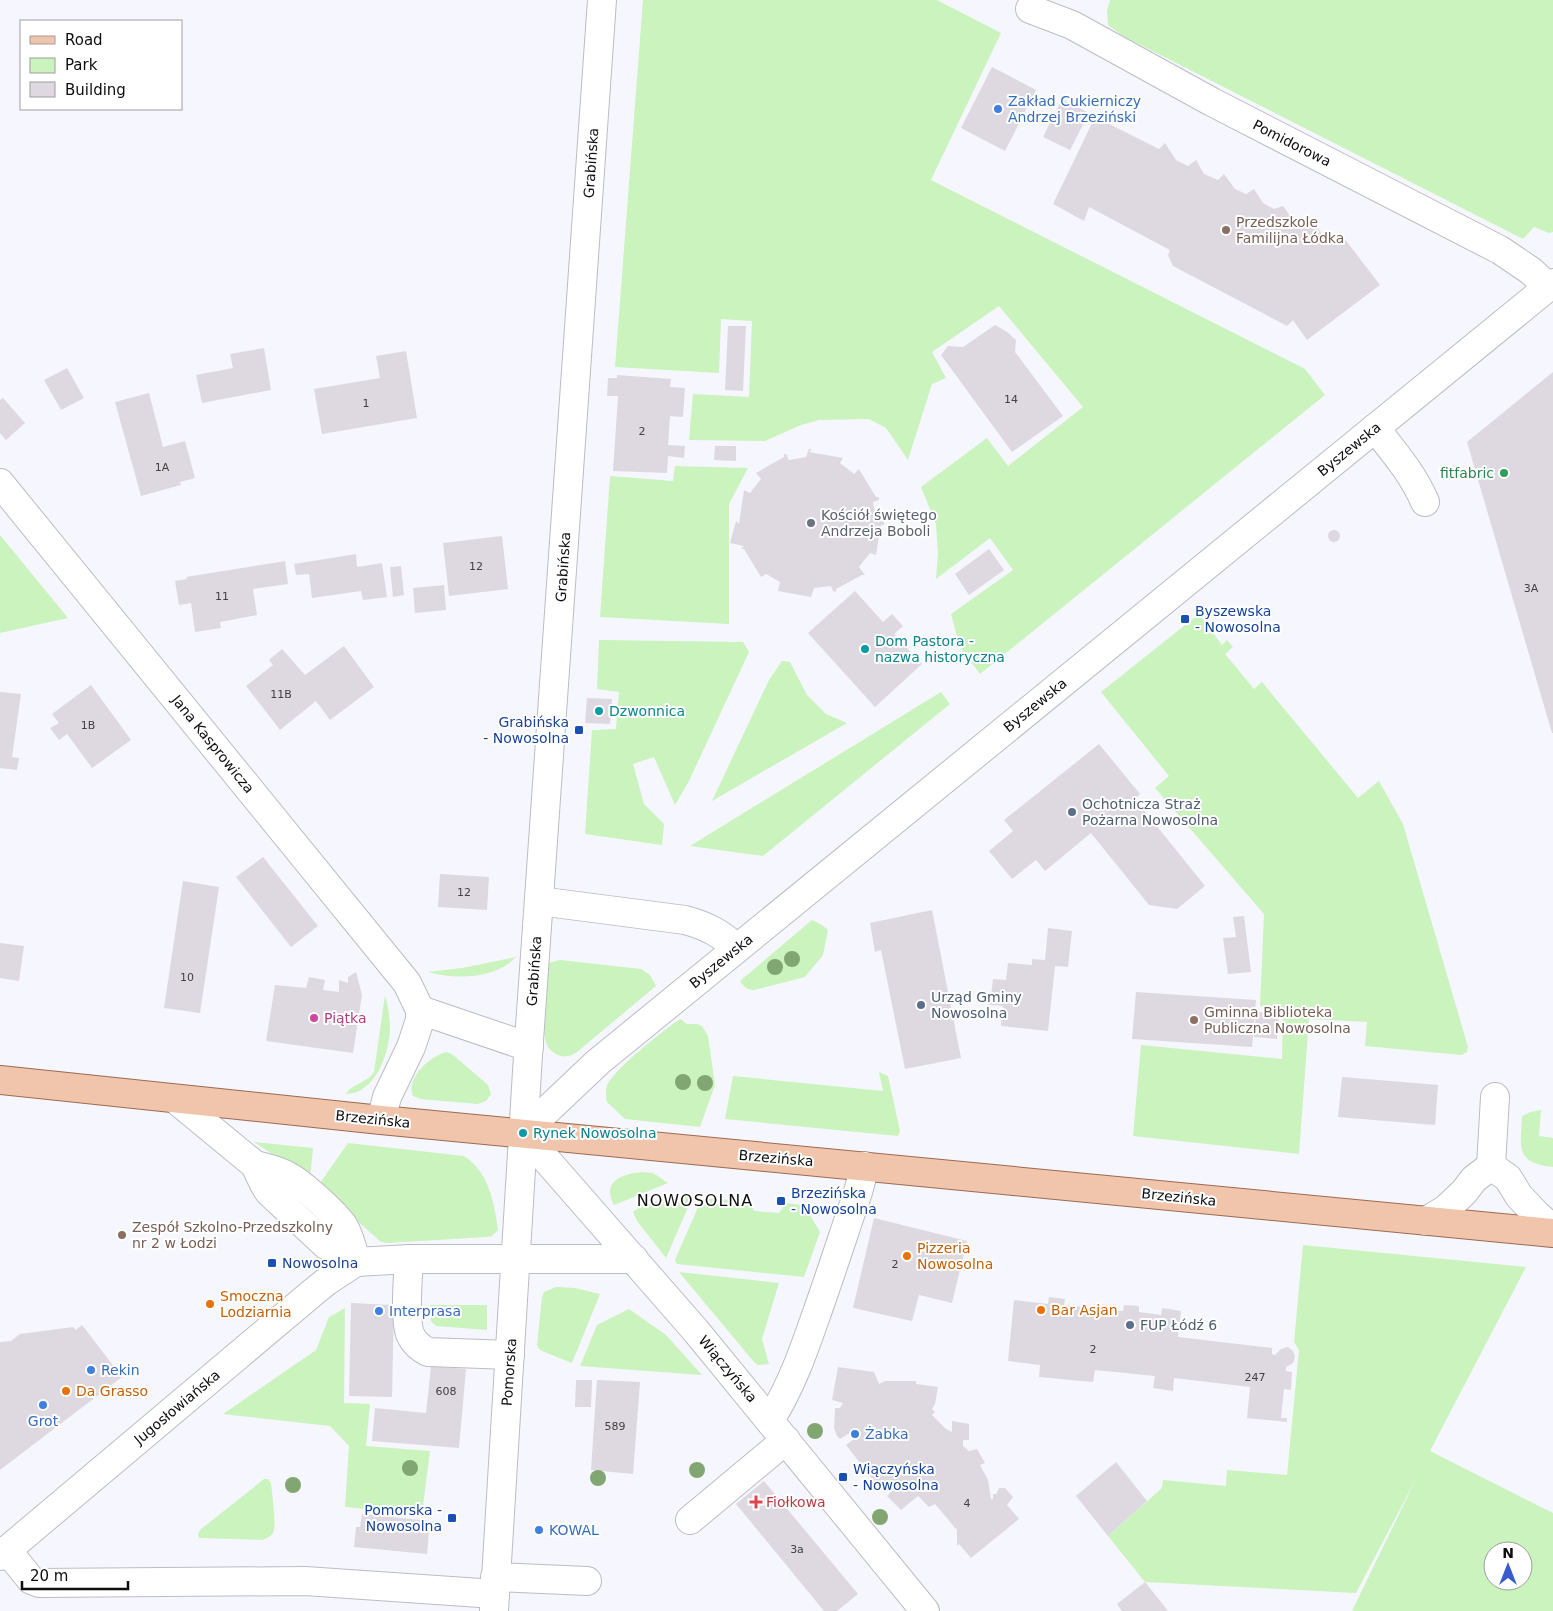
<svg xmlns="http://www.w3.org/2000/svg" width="1553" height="1611" font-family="'DejaVu Sans',sans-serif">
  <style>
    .green { fill: #caf3be; fill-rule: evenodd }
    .building { fill: #ded9e0 }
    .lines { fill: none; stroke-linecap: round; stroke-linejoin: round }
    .minor-casing { stroke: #bcbcc4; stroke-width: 30 }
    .major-casing { stroke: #9b6a51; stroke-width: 30 }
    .minor { stroke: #fff; stroke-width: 28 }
    .major { stroke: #f1c4ac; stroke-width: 28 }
    .tree { fill: #82a672 }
    .shop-dot { fill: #3f7fe0; stroke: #fff; stroke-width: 2 }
    .education-dot { fill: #8d6e63; stroke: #fff; stroke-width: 2 }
    .leisure-dot { fill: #2e9e5b; stroke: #fff; stroke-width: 2 }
    .worship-dot { fill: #6b7280; stroke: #fff; stroke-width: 2 }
    .transit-dot { fill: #1a4fb4; stroke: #fff; stroke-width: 2 }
    .culture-dot { fill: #0f9aa8; stroke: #fff; stroke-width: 2 }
    .service-dot { fill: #5c6f8a; stroke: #fff; stroke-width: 2 }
    .hotel-dot { fill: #d1479c; stroke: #fff; stroke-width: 2 }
    .food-dot { fill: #e8710a; stroke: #fff; stroke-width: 2 }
    .health-dot { fill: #e0444e; stroke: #fff; stroke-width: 2 }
    .labels { text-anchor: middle; stroke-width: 4; stroke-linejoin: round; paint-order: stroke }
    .number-label { font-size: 11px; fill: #414043 }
    .shop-label { font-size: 14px; fill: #366cbe; stroke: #fff; text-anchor: start }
    .street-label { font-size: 14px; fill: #0d0d0f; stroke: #fff }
    .education-label { font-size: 14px; fill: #785e54; stroke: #fff; text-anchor: start }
    .leisure-label { font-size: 14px; fill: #27864d; stroke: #fff; text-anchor: end }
    .worship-label { font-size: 14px; fill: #5b616d; stroke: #fff; text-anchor: start }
    .transit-label { font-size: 14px; fill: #164399; stroke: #fff; text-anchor: start }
    .culture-label { font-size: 14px; fill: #0d838f; stroke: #fff; text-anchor: start }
    .service-label { font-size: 14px; fill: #4e5e75; stroke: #fff; text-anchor: start }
    .hotel-label { font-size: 14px; fill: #b23c85; stroke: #fff; text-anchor: start }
    .food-label { font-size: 14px; fill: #c56008; stroke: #fff; text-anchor: start }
    .health-label { font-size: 14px; fill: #be3a42; stroke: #fff; text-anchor: start }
    .quarter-label { font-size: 16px; letter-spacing: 1px; fill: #0d0d0f; stroke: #fff }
  </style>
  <rect width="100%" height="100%" fill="#f6f6fe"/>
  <!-- green -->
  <g class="green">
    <polygon points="643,0 937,0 1001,33 931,180 1305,369 1325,395 980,674 960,647 951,614 1013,570 990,538 936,579 938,554 936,524 921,487 987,438 1008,466 1083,407 999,306 932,352 946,378 932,384 908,460 886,428 869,419 819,420 801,425 765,441 689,440 693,394 749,397 752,321 721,319 719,373 615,367"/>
    <polygon points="1110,0 1553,0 1553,232 1549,233 1534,227 1523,239 1123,36 1108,25 1107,11"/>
    <polygon points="675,466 748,468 729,504 729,624 600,617 610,476 673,481"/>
    <polygon points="0,535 68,618 0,633"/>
    <polygon points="1199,614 1222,645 1227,640 1233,647 1225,654 1254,689 1262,682 1358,798 1379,781 1403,824 1468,1047 1467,1052 1461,1055 1365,1046 1367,1022 1309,1019 1299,1154 1133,1136 1141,1045 1282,1059 1283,1008 1260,1006 1264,914 1155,788 1169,776 1101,692"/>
    <polygon points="599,640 743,642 749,652 689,781 675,805 654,757 633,764 644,804 664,824 662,845 585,834 592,730 616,729 619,692 597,689"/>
    <polygon points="782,661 790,662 807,695 826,714 847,723 712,801 769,680"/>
    <polygon points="941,692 950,704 763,856 690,846"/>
    <path d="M812,920l10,5 6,5 -5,25 -18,22 -51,13c-7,0 -10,-3 -14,-9z"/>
    <path d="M516,957c-20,22 -61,23 -88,15l34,-4z"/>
    <path d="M560,960l81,9 9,6 6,11 -79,66c-6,4 -12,6 -19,3 -4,-2 -9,-5 -11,-10 -7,-15 1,-63 2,-82z"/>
    <path d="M385,995c3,11 5,22 5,34 -1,25 -15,65 -44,65 5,-10 21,-11 28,-22z"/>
    <path d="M680,1019l7,5h10l5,2 6,10 7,49 -15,42 -75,-8 -18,-17c-1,-5 -2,-10 0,-16 5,-15 58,-57 73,-67z"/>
    <path d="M447,1052l6,3 35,30 3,9 -5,7 -8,3 -58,-5 -7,-3c-8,-18 18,-41 34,-44z"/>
    <polygon points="879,1072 888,1076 900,1131 898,1136 725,1119 733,1076 883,1091"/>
    <path d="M1541,1110l-2,26 14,2v29c-39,-4 -32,-20 -31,-51l9,-4z"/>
    <polygon points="254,1142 313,1148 310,1179"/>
    <path d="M348,1143l116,13c25,16 30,47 34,74l-6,6 -5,1 -100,6 -6,-1 -63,-56z"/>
    <path d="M642,1172l11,1 15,10 -54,22c-13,-24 8,-31 28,-33z"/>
    <polygon points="671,1195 693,1196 666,1258 637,1221 633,1212 635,1210"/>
    <polygon points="702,1198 730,1200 731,1198 749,1199 754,1211 779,1213 786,1203 804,1205 820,1232 804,1277 677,1264 675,1260"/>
    <path d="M1303,1245l223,22 -96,184 123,62v98h-201l65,-134 -61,116 -211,-11 -37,-46 54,-48 1,-8 63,6 1,-16 60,5 12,-125 -5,-8zM1493,1551h30v30h-30z"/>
    <polygon points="679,1272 779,1283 762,1339 769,1364 758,1365 754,1362"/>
    <polygon points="556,1287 575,1288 600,1294 572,1363 542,1351 539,1349 537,1345 542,1297 544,1292"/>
    <polygon points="430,1305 487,1305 487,1330 436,1326 431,1321"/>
    <polygon points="345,1308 344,1403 370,1404 366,1446 430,1451 422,1514 345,1507 349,1446 330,1426 223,1414 316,1350 329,1317"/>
    <polygon points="629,1309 666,1335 702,1375 580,1366 597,1325"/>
    <path d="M264,1479h4l3,4c1,12 6,40 2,50 -2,4 -7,5 -10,7l-64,-2 -1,-4 2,-4z"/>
  </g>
  <!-- building -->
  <g class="building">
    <polygon points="992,67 1036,90 1005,151 961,128"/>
    <polygon points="1062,99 1089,113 1070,150 1043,137"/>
    <polygon points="1095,117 1159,149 1165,143 1176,160 1188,166 1196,160 1204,174 1218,180 1224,174 1235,189 1246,194 1254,189 1263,203 1274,209 1283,206 1293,220 1305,226 1313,220 1322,234 1333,240 1341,234 1380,285 1307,340 1293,320 1287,326 1173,266 1168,255 1170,250 1089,207 1084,221 1053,204"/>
    <polygon points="995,325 1007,332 1016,340 1015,352 1063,416 1012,452 941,355 948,346 963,347"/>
    <polygon points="728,326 746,326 743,391 725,390"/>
    <polygon points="264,348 271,390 202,403 196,375 233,368 230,354"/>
    <polygon points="406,351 417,418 322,434 314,389 380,378 376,356"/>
    <polygon points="67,368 84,398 61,410 44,380"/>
    <polygon points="1553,372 1553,733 1552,733 1467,442"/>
    <polygon points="617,375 671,379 670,387 685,388 683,417 670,416 668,445 685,446 684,458 668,456 667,473 613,471 618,396 607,396 608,378 617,378"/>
    <polygon points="149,393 163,447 185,441 195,478 180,482 181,485 141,496 115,402"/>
    <polygon points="3,398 25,423 6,440 0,433 0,400"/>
    <polygon points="715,446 736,446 736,461 714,460"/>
    <polygon points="809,449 812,449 809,452 843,458 840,463 854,474 859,469 876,497 879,497 879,500 873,502 876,519 884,522 884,525 881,525 876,555 870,553 859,567 865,575 862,575 836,589 836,592 833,591 831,586 814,588 811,597 778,591 780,582 766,574 761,577 744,549 741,549 744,546 730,543 736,521 739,524 744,490 750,493 761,479 756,473 784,457 784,454 786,454 789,460 806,457"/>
    <circle cx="1334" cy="536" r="6"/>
    <polygon points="502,536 508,589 449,596 443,543"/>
    <polygon points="989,549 1004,570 969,595 955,574"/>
    <polygon points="356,554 357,567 382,563 387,597 363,600 361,591 312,598 309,574 296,575 294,564"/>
    <polygon points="285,561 288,584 253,589 257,615 220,622 221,628 195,632 191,603 179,605 175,581 187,579 186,577"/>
    <polygon points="401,566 404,595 393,597 390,567"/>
    <polygon points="444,585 446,610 415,613 413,588"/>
    <polygon points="855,591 883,622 892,614 903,626 894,634 922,664 875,707 808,633"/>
    <polygon points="344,646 374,687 330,720 316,701 280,730 246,686 273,665 269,660 282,649 305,675"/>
    <polygon points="91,685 131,740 92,768 67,734 59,740 50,728 59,723 52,714"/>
    <polygon points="0,692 21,694 12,757 19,758 17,770 0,768"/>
    <polygon points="587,698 612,699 610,724 585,723"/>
    <polygon points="1099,744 1140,794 1135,799 1205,886 1177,909 1149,905 1091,833 1045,871 1036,860 1012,879 989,851 1013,831 1004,820"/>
    <polygon points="263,857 318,926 291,947 236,877"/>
    <polygon points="440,874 489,877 487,910 438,907"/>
    <polygon points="183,881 219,887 200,1013 164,1008"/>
    <polygon points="932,910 961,1058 905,1069 881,950 875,952 870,923"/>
    <polygon points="1244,916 1251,972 1228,974 1223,938 1236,937 1233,917"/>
    <polygon points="1048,928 1072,931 1068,967 1055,966 1048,1031 1001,1026 1003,1006 990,1005 993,979 1006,980 1008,963 1032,965 1032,959 1045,960"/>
    <polygon points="0,943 24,946 19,981 0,978"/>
    <polygon points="356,972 362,995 353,1053 266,1041 275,985 306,988 309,977 325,980 323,990 339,992 339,980 348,983 348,977"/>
    <polygon points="1136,992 1256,1000 1252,1047 1132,1039"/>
    <polygon points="1256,1012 1279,1013 1277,1039 1254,1037"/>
    <polygon points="1342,1077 1438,1085 1435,1125 1338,1117"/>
    <polygon points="874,1218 967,1241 952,1303 919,1295 912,1321 853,1308"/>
    <polygon points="1049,1297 1065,1299 1064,1305 1123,1311 1124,1305 1139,1306 1139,1312 1161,1315 1162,1308 1181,1311 1178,1337 1272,1348 1272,1354 1275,1355 1281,1349 1288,1347 1293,1351 1295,1357 1293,1363 1286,1367 1286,1371 1292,1372 1291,1390 1284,1389 1281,1418 1287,1418 1287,1422 1247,1418 1250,1387 1174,1378 1173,1391 1153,1388 1155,1376 1095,1370 1093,1382 1039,1377 1040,1365 1008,1361 1014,1300 1048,1304"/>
    <polygon points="351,1303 394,1305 392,1397 349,1396"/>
    <polygon points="82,1325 122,1377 0,1470 0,1342 11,1341 20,1334 73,1327 76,1330"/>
    <polygon points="431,1366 466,1369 459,1448 372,1441 375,1408 426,1413"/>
    <polygon points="838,1367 874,1372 879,1384 885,1381 916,1381 916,1384 938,1387 935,1404 932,1409 935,1412 932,1415 946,1429 952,1432 952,1421 969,1424 969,1440 963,1440 963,1446 969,1451 977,1449 985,1463 980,1465 988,1480 991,1499 993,1499 993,1494 996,1494 999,1488 1005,1488 1013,1497 1007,1505 1019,1519 971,1558 959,1544 957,1546 957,1530 935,1504 929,1507 918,1496 901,1510 887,1496 893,1490 887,1484 881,1490 846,1445 854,1439 848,1434 840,1439 837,1436 834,1428 835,1408 840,1408 843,1403 832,1400"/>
    <polygon points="576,1380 592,1380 591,1407 575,1407"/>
    <polygon points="597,1380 640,1382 633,1474 591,1470"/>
    <polygon points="1116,1462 1147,1501 1108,1536 1076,1496"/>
    <polygon points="764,1481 858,1594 837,1611 824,1611 736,1504"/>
    <polygon points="362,1514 430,1521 427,1554 354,1547 356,1527 360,1527"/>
    <polygon points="1145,1582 1168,1611 1122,1611 1117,1604"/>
  </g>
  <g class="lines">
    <!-- minor casing -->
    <g class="minor-casing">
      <g id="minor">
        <polyline points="1030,9 1072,25 1212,102 1500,250 1531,271 1548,287"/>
        <path d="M1375,428c19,24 38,46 50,74"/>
        <polyline points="0,483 407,983 420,1010 420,1020 411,1047 387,1097 381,1120"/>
        <path d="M539,901l146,19c22,6 35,13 52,28"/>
        <polyline points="420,1010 529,1047"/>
        <polyline points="175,1099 255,1165 264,1184 269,1192 326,1245 356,1262 409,1259 634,1259"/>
        <polyline points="523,1133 598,1062 1553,283"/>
        <polyline points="523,1133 696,1331 925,1611"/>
        <path d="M255,1165c12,3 23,5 33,11 15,8 45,36 55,49 7,11 10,25 13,37"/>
        <polyline points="1491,1166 1508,1178 1519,1196 1537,1215 1553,1229"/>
        <polyline points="1426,1221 1446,1209 1464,1192 1474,1179 1491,1166 1495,1097"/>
        <path d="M409,1259c-1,17 -5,64 2,77 4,8 9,12 17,16l82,3"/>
        <path d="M770,1420c23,-36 36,-76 50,-116 13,-37 25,-74 38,-112l7,-26"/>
        <polyline points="690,1520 786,1440"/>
        <polyline points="7,1550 31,1580 39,1583 305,1581 495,1594"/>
        <polyline points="0,1556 311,1294 327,1281 356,1262"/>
        <polyline points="495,1577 587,1581"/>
        <polyline points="494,1611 528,1055 602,0"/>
      </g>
    </g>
    <!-- major casing -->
    <g class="major-casing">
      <polyline id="major" points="0,1080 381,1120 1553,1233"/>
    </g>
    <!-- minor -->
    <use href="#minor" class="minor"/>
    <!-- major -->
    <use href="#major" class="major"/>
  </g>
  <!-- trees -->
  <g class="tree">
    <circle cx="792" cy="959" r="8"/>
    <circle cx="775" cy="967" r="8"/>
    <circle cx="683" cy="1082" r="8"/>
    <circle cx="705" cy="1083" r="8"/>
    <circle cx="815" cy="1431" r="8"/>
    <circle cx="410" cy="1468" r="8"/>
    <circle cx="697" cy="1470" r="8"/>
    <circle cx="598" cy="1478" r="8"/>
    <circle cx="293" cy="1485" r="8"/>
    <circle cx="880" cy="1517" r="8"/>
  </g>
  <!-- markers -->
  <g class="shop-dot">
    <circle cx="998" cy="109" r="5"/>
    <circle cx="379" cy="1311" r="5"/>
    <circle cx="91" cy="1370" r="5"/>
    <circle cx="43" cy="1405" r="5"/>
    <circle cx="855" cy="1434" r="5"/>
    <circle cx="539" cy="1530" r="5"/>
  </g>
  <g class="education-dot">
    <circle cx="1226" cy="230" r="5"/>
    <circle cx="1194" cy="1020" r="5"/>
    <circle cx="122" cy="1235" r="5"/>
  </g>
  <circle class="leisure-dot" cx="1504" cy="473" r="5"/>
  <circle class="worship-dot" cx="811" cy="523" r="5"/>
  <g class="transit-dot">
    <rect x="1180" y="614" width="10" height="10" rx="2.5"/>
    <rect x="574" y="725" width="10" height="10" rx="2.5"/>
    <rect x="776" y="1196" width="10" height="10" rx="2.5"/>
    <rect x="267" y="1258" width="10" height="10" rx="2.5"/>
    <rect x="838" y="1472" width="10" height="10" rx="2.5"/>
    <rect x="447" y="1513" width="10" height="10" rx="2.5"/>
  </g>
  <g class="culture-dot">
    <circle cx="865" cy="649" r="5"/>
    <circle cx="599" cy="711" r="5"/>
    <circle cx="523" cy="1133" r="5"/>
  </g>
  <g class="service-dot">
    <circle cx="1072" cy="812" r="5"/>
    <circle cx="921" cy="1005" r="5"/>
    <circle cx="1130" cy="1325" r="5"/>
  </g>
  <circle class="hotel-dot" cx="314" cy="1018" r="5"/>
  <g class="food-dot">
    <circle cx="907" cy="1256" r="5"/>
    <circle cx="210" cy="1304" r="5"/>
    <circle cx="1041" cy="1310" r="5"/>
    <circle cx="66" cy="1391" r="5"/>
  </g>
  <path class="health-dot" d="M753.5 1494.5h5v5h5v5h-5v5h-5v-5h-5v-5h5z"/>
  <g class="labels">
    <!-- number labels -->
    <g class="number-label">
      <text x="1011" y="403">14</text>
      <text x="366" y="407">1</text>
      <text x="642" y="435">2</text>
      <text x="162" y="471">1A</text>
      <text x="476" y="570">12</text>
      <text x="1531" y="592">3A</text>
      <text x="222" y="600">11</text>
      <text x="281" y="698">11B</text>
      <text x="88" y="729">1B</text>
      <text x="464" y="896">12</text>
      <text x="187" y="981">10</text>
      <text x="895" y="1268">2</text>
      <text x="1093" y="1353">2</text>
      <text x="1255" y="1381">247</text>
      <text x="446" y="1395">608</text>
      <text x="615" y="1430">589</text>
      <text x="967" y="1507">4</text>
      <text x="797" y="1553">3a</text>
    </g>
    <!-- shop labels -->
    <g class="shop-label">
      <text x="1008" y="106">Zakład Cukierniczy<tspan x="1008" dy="16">Andrzej Brzeziński</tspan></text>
      <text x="389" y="1316">Interprasa</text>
      <text x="101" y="1375">Rekin</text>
      <text x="43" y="1426" text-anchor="middle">Grot</text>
      <text x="865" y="1439">Żabka</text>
      <text x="549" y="1535">KOWAL</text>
    </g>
    <!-- street labels -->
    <g class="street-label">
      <text transform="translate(1292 143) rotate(27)" y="5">Pomidorowa</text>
      <text transform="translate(591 163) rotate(-86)" y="5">Grabińska</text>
      <text transform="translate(1349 449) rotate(-39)" y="5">Byszewska</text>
      <text transform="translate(563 567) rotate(-86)" y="5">Grabińska</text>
      <text transform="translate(1035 705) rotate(-39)" y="5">Byszewska</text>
      <text transform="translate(213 744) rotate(51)" y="5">Jana Kasprowicza</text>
      <text transform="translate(721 961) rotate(-39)" y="5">Byszewska</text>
      <text transform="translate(534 971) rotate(-86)" y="5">Grabińska</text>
      <text transform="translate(373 1119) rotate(6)" y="5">Brzezińska</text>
      <text transform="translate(776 1158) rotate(5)" y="5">Brzezińska</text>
      <text transform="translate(1179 1197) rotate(6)" y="5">Brzezińska</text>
      <text transform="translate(728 1369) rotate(50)" y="5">Wiączyńska</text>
      <text transform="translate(509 1372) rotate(-86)" y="5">Pomorska</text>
      <text transform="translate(177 1407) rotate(-40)" y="5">Jugosłowiańska</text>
    </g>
    <!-- education labels -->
    <g class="education-label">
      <text x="1236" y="227">Przedszkole<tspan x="1236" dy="16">Familijna Łódka</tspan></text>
      <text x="1204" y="1017">Gminna Biblioteka<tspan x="1204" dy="16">Publiczna Nowosolna</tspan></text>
      <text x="132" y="1232">Zespół Szkolno-Przedszkolny<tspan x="132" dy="16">nr 2 w Łodzi</tspan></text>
    </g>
    <!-- leisure labels -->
    <g class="leisure-label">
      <text x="1494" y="478">fitfabric</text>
    </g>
    <!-- worship labels -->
    <g class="worship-label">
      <text x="821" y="520">Kościół świętego<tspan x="821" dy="16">Andrzeja Boboli</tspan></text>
    </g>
    <!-- transit labels -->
    <g class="transit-label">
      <text x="1195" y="616">Byszewska<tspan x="1195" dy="16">- Nowosolna</tspan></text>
      <text x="569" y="727" text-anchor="end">Grabińska<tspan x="569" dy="16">- Nowosolna</tspan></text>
      <text x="791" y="1198">Brzezińska<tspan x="791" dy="16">- Nowosolna</tspan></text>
      <text x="282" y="1268">Nowosolna</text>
      <text x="853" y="1474">Wiączyńska<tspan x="853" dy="16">- Nowosolna</tspan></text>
      <text x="442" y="1515" text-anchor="end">Pomorska -<tspan x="442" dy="16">Nowosolna</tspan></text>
    </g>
    <!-- culture labels -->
    <g class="culture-label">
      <text x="875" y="646">Dom Pastora -<tspan x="875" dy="16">nazwa historyczna</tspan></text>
      <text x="609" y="716">Dzwonnica</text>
      <text x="533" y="1138">Rynek Nowosolna</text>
    </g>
    <!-- service labels -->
    <g class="service-label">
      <text x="1082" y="809">Ochotnicza Straż<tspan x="1082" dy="16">Pożarna Nowosolna</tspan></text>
      <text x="931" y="1002">Urząd Gminy<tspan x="931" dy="16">Nowosolna</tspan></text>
      <text x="1140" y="1330">FUP Łódź 6</text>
    </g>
    <!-- hotel labels -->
    <g class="hotel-label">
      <text x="324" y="1023">Piątka</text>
    </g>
    <!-- food labels -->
    <g class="food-label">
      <text x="917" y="1253">Pizzeria<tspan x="917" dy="16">Nowosolna</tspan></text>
      <text x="220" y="1301">Smoczna<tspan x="220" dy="16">Lodziarnia</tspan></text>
      <text x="1051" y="1315">Bar Asjan</text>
      <text x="76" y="1396">Da Grasso</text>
    </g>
    <!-- health labels -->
    <g class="health-label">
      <text x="766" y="1507">Fiołkowa</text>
    </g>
    <!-- quarter labels -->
    <g class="quarter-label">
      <text x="695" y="1206">NOWOSOLNA</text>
    </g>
  </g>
  <!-- legend -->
  <rect x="20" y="20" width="162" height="90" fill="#ffffff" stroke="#9e9e9f"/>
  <rect x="30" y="36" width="25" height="8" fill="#f1c4ac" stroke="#9e9e9f"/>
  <text x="65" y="45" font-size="15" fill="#0d0d0f">Road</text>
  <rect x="30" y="58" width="25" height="15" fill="#caf3be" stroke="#9e9e9f"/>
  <text x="65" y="70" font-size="15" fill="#0d0d0f">Park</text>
  <rect x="30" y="82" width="25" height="15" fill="#ded9e0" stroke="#9e9e9f"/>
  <text x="65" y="95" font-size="15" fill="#0d0d0f">Building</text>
  <!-- north arrow -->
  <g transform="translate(1508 1566)"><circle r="24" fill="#ffffff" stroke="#9e9e9f"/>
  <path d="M0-4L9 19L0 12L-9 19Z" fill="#395ccd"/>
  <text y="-8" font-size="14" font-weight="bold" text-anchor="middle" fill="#0d0d0f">N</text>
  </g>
  <!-- scale -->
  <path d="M22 1581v8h106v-8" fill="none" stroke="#0d0d0f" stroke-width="2.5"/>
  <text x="30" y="1581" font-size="15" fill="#0d0d0f" stroke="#ffffff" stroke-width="4" paint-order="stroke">20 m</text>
</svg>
